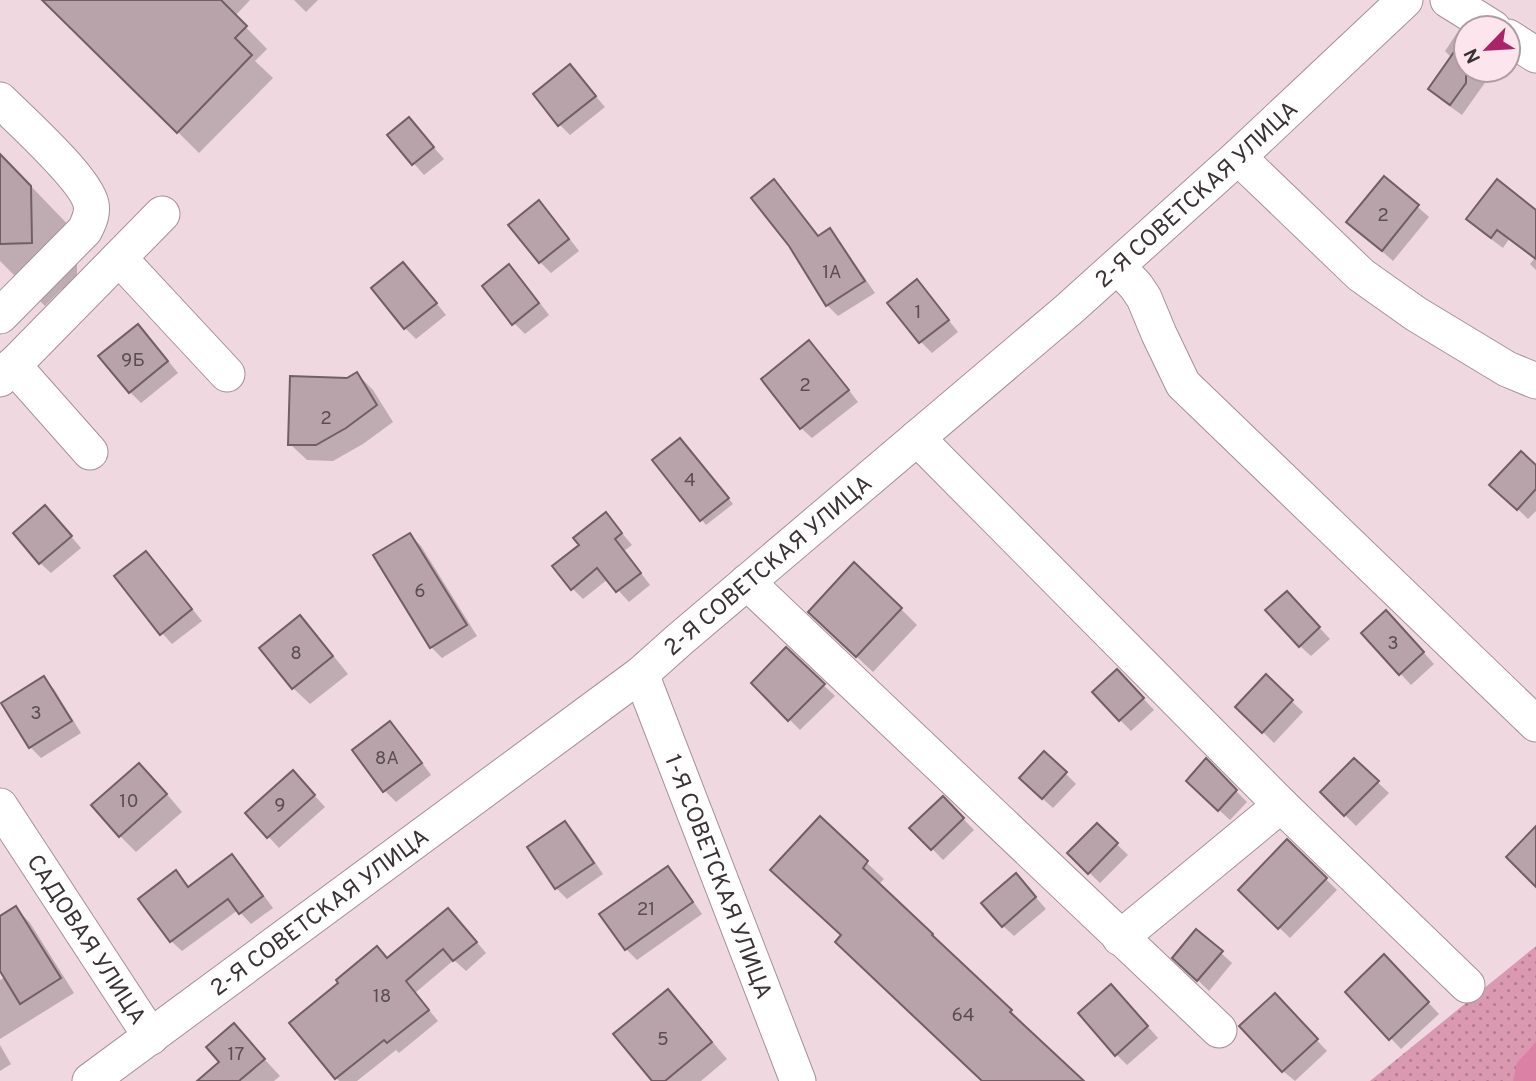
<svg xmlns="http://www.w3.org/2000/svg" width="1536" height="1081" font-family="Overpass,sans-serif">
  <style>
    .garden { fill: url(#garden-dots) }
    .water { fill: #db81a5 }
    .shadow { fill: #0003 }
    .building { fill: #b9a3ab; stroke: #725f66; stroke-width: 2 }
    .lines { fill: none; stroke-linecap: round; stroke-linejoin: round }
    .minor-casing { stroke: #a69198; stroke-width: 37 }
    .minor { stroke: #fff; stroke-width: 35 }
    .labels { text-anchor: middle; stroke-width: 7; stroke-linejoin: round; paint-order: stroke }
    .number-label { font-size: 19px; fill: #5a4e52 }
    .street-label { font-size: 23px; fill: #3b3235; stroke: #fde5ed }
  </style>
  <defs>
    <pattern id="garden-dots" width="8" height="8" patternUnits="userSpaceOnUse" patternTransform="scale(1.75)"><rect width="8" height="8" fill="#da99b1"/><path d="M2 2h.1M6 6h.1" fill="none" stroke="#b27d91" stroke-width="1.8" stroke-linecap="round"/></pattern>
  </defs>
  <rect width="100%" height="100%" fill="#efd8e0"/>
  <!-- garden -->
  <polygon class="garden" points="1536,946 1536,1081 1370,1081"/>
  <!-- water -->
  <polygon class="water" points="1536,1042 1536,1081 1513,1081 1517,1063"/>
  <!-- shadow -->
  <g class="shadow">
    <polygon points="49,0 250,0 235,16 267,49 255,61 273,78 199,153 47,2"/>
    <polygon points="294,0 318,0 306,12"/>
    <polygon points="1457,33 1466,39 1466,70 1494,70 1462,115 1441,100 1430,89 1452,58 1445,51"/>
    <polygon points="570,66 605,107 570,135 559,124"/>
    <polygon points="409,119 444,159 424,175 389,135"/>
    <polygon points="0,154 77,234 77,289 62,289 45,306 0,261"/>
    <polygon points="1385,178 1429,217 1393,261 1349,222"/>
    <polygon points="774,182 785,192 820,237 830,231 840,242 875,293 838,316 827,305"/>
    <polygon points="539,203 550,213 579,251 551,273 540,262 510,225"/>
    <polygon points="1536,212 1536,270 1530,264 1534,259 1509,239 1503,248 1479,230 1468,219"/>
    <polygon points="403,264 414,275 446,315 416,339 405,328"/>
    <polygon points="509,267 520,277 549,315 525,334 514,323"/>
    <polygon points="927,293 958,332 932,353 921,342 890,303"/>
    <polygon points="138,326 149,337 178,373 141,403 130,392"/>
    <polygon points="809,342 820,353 858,402 812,438 801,428"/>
    <polygon points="357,374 373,390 393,422 363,444 333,461 307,460 290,444 348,379"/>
    <polygon points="685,445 733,504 706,525 655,461"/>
    <polygon points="1536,468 1536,511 1528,519 1503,495"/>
    <polygon points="606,514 632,545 624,551 650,585 629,602 608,579 583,599 572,588 582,545"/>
    <polygon points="56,519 81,548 51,573 40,563"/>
    <polygon points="410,535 421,546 477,636 442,658 431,647"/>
    <polygon points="145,553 156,564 202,621 172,644 162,633"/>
    <polygon points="1297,604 1330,639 1311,656 1300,646"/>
    <polygon points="901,609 917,625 873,672 826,628"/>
    <polygon points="300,617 316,634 348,674 310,704 293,688 261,648"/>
    <polygon points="1397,623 1434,664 1411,685 1363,633"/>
    <polygon points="786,650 835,696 800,730 753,683"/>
    <polygon points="1266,677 1303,712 1274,743 1238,707"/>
    <polygon points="44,679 54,689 81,733 41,758 30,747"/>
    <polygon points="1128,682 1154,710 1131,731 1120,720"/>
    <polygon points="390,723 401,734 431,775 396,802 385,791"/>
    <polygon points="1354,760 1389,793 1356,826 1322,792"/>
    <polygon points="1206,761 1247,802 1230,820 1199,792"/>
    <polygon points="1065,773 1076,784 1053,808 1032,789"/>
    <polygon points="156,781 182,812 136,852 120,836"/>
    <polygon points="304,784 325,807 279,848 247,813"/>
    <polygon points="943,798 974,830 943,860 912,828"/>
    <polygon points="820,819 884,879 878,885 1011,1011 1027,1028 1025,1029 1081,1081 984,1081 843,936"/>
    <polygon points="565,823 576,834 603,874 567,899 556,888"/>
    <polygon points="1097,825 1128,855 1100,883 1069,853"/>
    <polygon points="1287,841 1337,890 1290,938 1240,890"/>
    <polygon points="232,856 243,867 273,908 251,924 238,910 182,951 171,941 176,873 189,888"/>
    <polygon points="668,869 678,879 702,914 637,960 626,949"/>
    <polygon points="1026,886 1046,909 1014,936 1003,926"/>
    <polygon points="16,908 30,923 74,993 0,1039 0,980 5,977 0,968 0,918"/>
    <polygon points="459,921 486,953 466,971 454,960 415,993 438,1021 399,1053 396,1050 357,1081 339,1081 292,1023 341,983 388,960"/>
    <polygon points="1221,953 1232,963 1209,991 1175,958"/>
    <polygon points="1395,967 1439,1014 1401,1049 1347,992"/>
    <polygon points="668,991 684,1008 727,1059 701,1081 655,1081"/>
    <polygon points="1275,996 1327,1051 1295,1081 1283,1071"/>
    <polygon points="1122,997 1158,1038 1127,1065 1116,1054"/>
    <polygon points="234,1026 280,1076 274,1081 200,1081 222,1062"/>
    <polygon points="0,1045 11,1064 0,1071"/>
  </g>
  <!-- building -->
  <g class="building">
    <polygon points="42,0 221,0 247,26 235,38 252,55 177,133"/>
    <polygon points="1466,35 1466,83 1450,105 1428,89"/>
    <polygon points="570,64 596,96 558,126 533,94"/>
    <polygon points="409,117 434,147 412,165 387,135"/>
    <polygon points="0,154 31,186 32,243 0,244"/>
    <polygon points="1384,176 1419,205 1382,251 1346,222"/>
    <polygon points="774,179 818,236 830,228 865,281 826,306 789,246 751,198"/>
    <polygon points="1497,179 1536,210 1536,259 1497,230 1491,238 1466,219"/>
    <polygon points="539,200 569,239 539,263 508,225"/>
    <polygon points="403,262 437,303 404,329 371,288"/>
    <polygon points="509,264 539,303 512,325 482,286"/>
    <polygon points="917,279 949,320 919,343 887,303"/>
    <polygon points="138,324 168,361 129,393 98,356"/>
    <polygon points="809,340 849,390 800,429 761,379"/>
    <polygon points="357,372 377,405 346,428 316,445 288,445 290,376 347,378"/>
    <polygon points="680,438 729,498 700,521 652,460"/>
    <polygon points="1521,451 1536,465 1536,489 1517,510 1489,485"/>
    <polygon points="45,505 72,536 39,564 13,533"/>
    <polygon points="606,512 622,533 615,539 641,573 616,592 597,568 571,590 552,566 579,545 573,538"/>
    <polygon points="410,533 467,625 430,648 373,555"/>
    <polygon points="146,551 192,609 160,635 114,576"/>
    <polygon points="854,562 902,608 856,657 808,612"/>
    <polygon points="1287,591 1320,627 1299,647 1265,610"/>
    <polygon points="1386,610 1424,652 1399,675 1361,633"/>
    <polygon points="300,615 333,656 292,689 259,648"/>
    <polygon points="786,647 825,684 788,721 751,683"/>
    <polygon points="1117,669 1144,698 1119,721 1092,692"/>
    <polygon points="1266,674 1293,700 1262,733 1235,707"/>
    <polygon points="44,676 72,721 29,748 1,703"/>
    <polygon points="390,721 422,763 383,792 352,750"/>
    <polygon points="1044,751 1067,772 1042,799 1019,778"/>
    <polygon points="1206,758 1237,790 1218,811 1186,781"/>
    <polygon points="1354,758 1379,781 1344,816 1320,792"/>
    <polygon points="139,763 167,794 119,837 91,805"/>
    <polygon points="293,770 315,795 267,838 245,813"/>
    <polygon points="943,796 964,818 931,850 909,828"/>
    <polygon points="820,816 868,861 863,868 933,934 932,935 1012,1010 1010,1012 1084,1081 982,1081 835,942 841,935 770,870"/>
    <polygon points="565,821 594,863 555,889 527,847"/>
    <polygon points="1097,823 1118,843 1088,874 1067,853"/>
    <polygon points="1536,826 1536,887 1506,857"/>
    <polygon points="1287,839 1327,878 1278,929 1238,890"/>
    <polygon points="232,854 263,896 239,914 228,899 170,942 138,899 176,870 188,887"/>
    <polygon points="668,866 693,902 625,950 599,914"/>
    <polygon points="1016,873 1036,897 1002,927 981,903"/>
    <polygon points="16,906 61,978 20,1004 0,971 0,916"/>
    <polygon points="448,908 477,942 453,961 443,949 406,981 429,1010 387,1043 384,1040 335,1079 289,1023 338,983 336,980 377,946 387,958"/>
    <polygon points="1196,929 1223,951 1197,981 1172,958"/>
    <polygon points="1384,954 1429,1002 1389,1040 1345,992"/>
    <polygon points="1111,984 1148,1026 1115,1056 1078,1013"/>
    <polygon points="668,989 712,1042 665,1081 652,1081 613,1034"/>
    <polygon points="1275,993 1318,1039 1282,1072 1239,1026"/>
    <polygon points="234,1023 265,1059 239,1081 197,1081 219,1062 206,1047"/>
  </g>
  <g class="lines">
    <!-- minor casing -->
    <g class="minor-casing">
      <g id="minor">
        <polyline points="1448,0 1493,28"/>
        <polyline points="1508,37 1536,55"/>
        <path d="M0,100c20,20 86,79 91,104 2,10 -2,17 -6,26l-85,86"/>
        <polyline points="1238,157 1361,275 1416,314 1507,369 1536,381"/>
        <polyline points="119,258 227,374"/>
        <polyline points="1117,266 1136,286 1144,298 1159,334 1183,384 1536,724"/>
        <polyline points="13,365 90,452"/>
        <polyline points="0,379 162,214"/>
        <polyline points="917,438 1281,805 1467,985"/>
        <polyline points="747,582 1219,1030"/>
        <path id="s1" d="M641,674l157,407"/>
        <path id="s2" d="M0,806l151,231"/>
        <polyline points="1120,938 1281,805"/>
        <path id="s3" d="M90,1081l551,-407 38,-34 389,-330 170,-153 167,-157"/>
      </g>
    </g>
    <!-- minor -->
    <use href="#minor" class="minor"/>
  </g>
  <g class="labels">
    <!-- number labels -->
    <g class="number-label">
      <text x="1383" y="221">2</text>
      <text x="832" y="278">1А</text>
      <text x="918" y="318">1</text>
      <text x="133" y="366">9Б</text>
      <text x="805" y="391">2</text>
      <text x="326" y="424">2</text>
      <text x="690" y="486">4</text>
      <text x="420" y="597">6</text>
      <text x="1393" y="649">3</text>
      <text x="296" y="659">8</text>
      <text x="36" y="719">3</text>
      <text x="387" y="764">8А</text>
      <text x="129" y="807">10</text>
      <text x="280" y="811">9</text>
      <text x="646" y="915">21</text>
      <text x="382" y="1002">18</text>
      <text x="963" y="1021">64</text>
      <text x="663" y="1045">5</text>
      <text x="236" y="1060">17</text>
    </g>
    <!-- street labels -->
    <g class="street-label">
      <text dy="8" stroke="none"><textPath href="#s3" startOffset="1419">2-Я СОВЕТСКАЯ УЛИЦА</textPath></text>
      <text dy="8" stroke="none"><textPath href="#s3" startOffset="852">2-Я СОВЕТСКАЯ УЛИЦА</textPath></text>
      <text dy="8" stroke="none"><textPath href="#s1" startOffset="217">1-Я СОВЕТСКАЯ УЛИЦА</textPath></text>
      <text dy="8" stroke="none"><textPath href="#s3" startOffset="285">2-Я СОВЕТСКАЯ УЛИЦА</textPath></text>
      <text dy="8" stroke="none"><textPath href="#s2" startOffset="159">САДОВАЯ УЛИЦА</textPath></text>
    </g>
  </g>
  <!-- north arrow -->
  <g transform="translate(1487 49) rotate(245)"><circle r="33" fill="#fde5ed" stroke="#af9da3" stroke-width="2"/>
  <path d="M0-5L12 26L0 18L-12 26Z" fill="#ab2368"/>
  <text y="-10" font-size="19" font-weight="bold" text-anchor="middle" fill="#3b3235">N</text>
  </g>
</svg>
